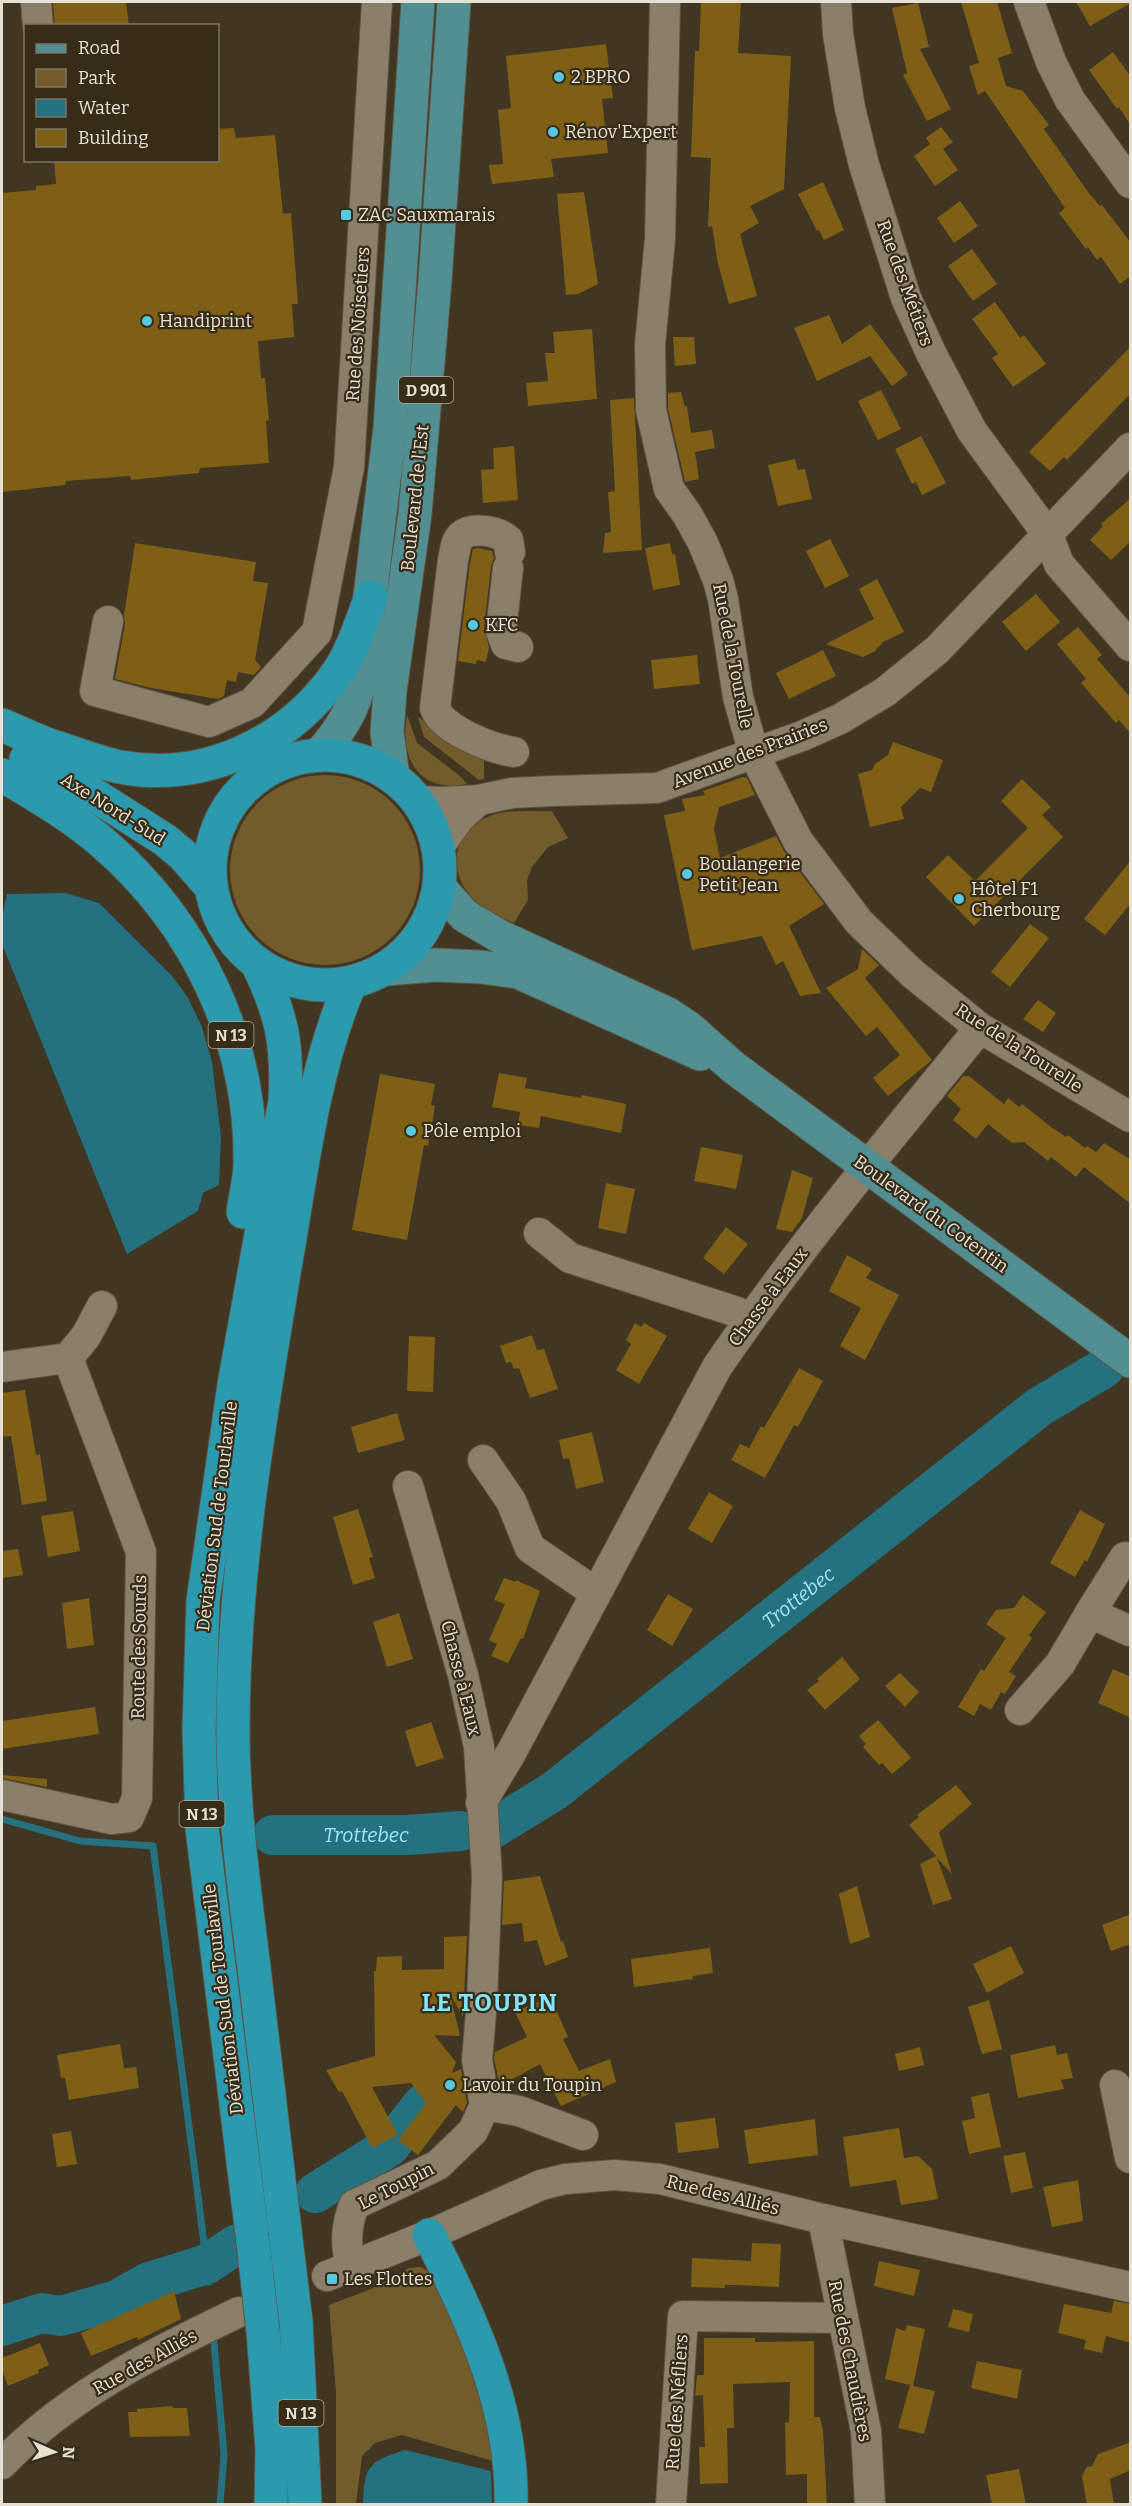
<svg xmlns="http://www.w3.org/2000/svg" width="1132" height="2506" font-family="Bitter,serif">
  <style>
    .green { fill: #735c2c }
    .water { fill: #247180 }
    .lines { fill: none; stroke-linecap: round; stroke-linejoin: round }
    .stream { stroke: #247180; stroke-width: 7 }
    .river { stroke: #247180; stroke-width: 40 }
    .building { fill: #7f5f16 }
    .minor-casing { stroke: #5d5443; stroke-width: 32 }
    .major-casing { stroke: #5d5443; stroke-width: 35 }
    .highway-casing { stroke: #5d5443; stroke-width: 35 }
    .minor { stroke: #8b7f69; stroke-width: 30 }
    .major { stroke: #518f93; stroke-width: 33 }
    .highway { stroke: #2b9aaf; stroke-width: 33 }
    .highway-bridge-casing { stroke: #5d5443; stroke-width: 35; stroke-linecap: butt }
    .highway-bridge { stroke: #2b9aaf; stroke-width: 33 }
    .poi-dot { fill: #56c9e1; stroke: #362c18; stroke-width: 2 }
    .labels { text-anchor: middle; stroke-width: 4.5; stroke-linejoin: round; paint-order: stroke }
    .shield { fill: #362c18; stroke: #b2aa9c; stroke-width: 1.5 }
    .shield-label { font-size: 16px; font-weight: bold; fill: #e7e0d4 }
    .poi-label { font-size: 18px; fill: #e7e0d4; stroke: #362c18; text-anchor: start }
    .street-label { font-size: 18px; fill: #e7e0d4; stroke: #362c18 }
    .water-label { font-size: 20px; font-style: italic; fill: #9ee6f7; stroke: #362c18 }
    .district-label { font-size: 24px; font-weight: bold; letter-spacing: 1.5px; fill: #81e7fd; stroke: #362c18 }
  </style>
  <rect width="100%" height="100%" fill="#403622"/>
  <!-- green -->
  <g class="green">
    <path d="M407,715l10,28 43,33 7,8c-48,10 -68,-26 -60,-69z"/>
    <polygon points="418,717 484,759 484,779 479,780 424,737"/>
    <circle cx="325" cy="870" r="95"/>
    <path d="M552,811l16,27 -20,9 -16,20 -5,13 1,20 -14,23c-14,-6 -29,-12 -40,-23 -30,-31 -20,-74 22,-86 17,-5 38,-2 56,-3z"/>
    <polygon points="421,2267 431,2273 470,2360 484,2409 493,2461 402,2435 375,2443 362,2456 356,2504 336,2504 336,2393 329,2305 371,2289 409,2268"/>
  </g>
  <!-- water -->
  <g class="water">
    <polygon points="66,893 99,903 172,976 188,998 202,1027 212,1062 221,1137 219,1185 203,1193 198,1211 127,1254 2,944 2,917 7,894"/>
    <path d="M405,2450l86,21 1,33h-129c1,-38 6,-43 42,-54z"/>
  </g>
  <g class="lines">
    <!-- stream -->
    <g class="stream">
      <polyline points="2,1819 80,1841 153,1846 209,2282"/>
      <polyline points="214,2343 224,2454 220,2504"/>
    </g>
    <!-- river -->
    <g class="river">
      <path id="s1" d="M494,1828l60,-37 485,-384 65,-39"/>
      <path id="s2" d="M273,1835h135l52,-4"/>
      <polyline points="315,2193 390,2146 422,2105 431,2098"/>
      <polyline points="2,2326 42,2313 61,2316 117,2300 149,2282 207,2264 237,2244"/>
    </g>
  </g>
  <!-- building -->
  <g class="building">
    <polygon points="53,2 126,2 129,26 55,26"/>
    <polygon points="701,2 741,2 738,53 791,56 784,189 750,206 759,223 740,234 757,296 729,304 718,264 712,226 708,227 711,158 691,157 695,51 699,51"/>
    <polygon points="961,2 997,2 1012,53 998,58 1006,86 1023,91 1049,125 1044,129 1088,192 1100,206 1102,205 1131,243 1131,276 1120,284 1101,257 1097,260 1088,247 1086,249 1059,213 1065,208 985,91 978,95 969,66 979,63"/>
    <polygon points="1076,2 1131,2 1131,3 1090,26"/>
    <polygon points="918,3 929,47 920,49 951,109 927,121 903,75 907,73 892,8"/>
    <polygon points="606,44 613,98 602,99 608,153 551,159 554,177 492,184 489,165 503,164 498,110 511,108 506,56"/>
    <polygon points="1113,52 1131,77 1131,126 1119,107 1117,109 1089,70"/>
    <polygon points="941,127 953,142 943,149 958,170 935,186 914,156 930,144 926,138"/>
    <polygon points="234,128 236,138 275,135 283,214 291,213 298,304 292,304 294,337 258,341 261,378 265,378 269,420 266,421 269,463 200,468 199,473 131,480 130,476 66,481 65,485 2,492 2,193 36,190 36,186 56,184 54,160 218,160 218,129"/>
    <polygon points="823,182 844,230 824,240 819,230 817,231 798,194"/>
    <polygon points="584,192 598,284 578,294 566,295 557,194"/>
    <polygon points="960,201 978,226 954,243 937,218"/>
    <polygon points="972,249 997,284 973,301 948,266"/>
    <polygon points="995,302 1020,338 1024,335 1046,364 1013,387 992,358 998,354 972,319"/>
    <polygon points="829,315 842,344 870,324 908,374 892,386 870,356 817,381 794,328"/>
    <polygon points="592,329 597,399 528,406 526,383 548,381 545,353 555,353 553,332"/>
    <polygon points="673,337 694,337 696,364 675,366"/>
    <polygon points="1131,346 1131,393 1067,460 1064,457 1050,471 1029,452"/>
    <polygon points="881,390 901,429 878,440 858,401"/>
    <polygon points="681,392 685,407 687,406 691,433 712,430 715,448 695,452 699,479 685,482 668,408 668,393"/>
    <polygon points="634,398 642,550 603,553 605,533 611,532 608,492 615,491 610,400"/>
    <polygon points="921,436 946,483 922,495 916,482 912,484 895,449"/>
    <polygon points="514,446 518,500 483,503 481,470 494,469 493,448"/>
    <polygon points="795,459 798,470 805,469 812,499 778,506 768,465"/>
    <polygon points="1131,498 1131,541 1111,560 1090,540 1103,526 1101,524"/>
    <polygon points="830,539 849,576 825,588 806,551"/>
    <polygon points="135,543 256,562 253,581 268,583 255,660 261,667 254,675 238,672 236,682 227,680 224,696 218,699 151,688 115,679 125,624 124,615"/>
    <polygon points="670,543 672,554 675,554 680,585 653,590 645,548"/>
    <polygon points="478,548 492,551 494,558 491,566 484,629 489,647 486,662 477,660 476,664 458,661 470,563 473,549"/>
    <polygon points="877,579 904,632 883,642 875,651 863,657 826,644 874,619 859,589"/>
    <polygon points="1036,594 1060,622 1026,651 1002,622"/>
    <polygon points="1078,627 1102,655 1097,659 1131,698 1131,734 1119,720 1116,723 1081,683 1086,679 1057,644"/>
    <polygon points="823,650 836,676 789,699 776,673"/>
    <polygon points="697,655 700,684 654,689 651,660"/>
    <polygon points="893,742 943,760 931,792 920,788 901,807 904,819 870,827 858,774 872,770 875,764 888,755"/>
    <polygon points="743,777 747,778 755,795 719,807 714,829 720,858 776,836 784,851 824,904 789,926 821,993 800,996 783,961 776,965 762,936 692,950 664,815 685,811 682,799 705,795 703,791"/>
    <polygon points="1022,779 1051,807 1042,815 1063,837 974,926 926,877 948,855 975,881 1028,828 1001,801"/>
    <polygon points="1131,860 1131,903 1105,935 1084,919"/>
    <polygon points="1030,924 1049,938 1010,987 991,972"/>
    <polygon points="862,949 879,965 865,978 932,1060 888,1096 873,1078 900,1055 877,1027 866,1036 826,988 858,969"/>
    <polygon points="1038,1000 1056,1013 1043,1032 1023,1019"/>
    <polygon points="499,1073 527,1078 525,1088 581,1098 582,1095 626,1104 621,1133 541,1116 539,1128 518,1125 520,1112 492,1107"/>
    <polygon points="380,1074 435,1084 431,1105 435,1106 428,1146 424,1145 407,1240 352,1230"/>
    <polygon points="963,1076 969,1076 1004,1104 1008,1098 1019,1107 1022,1104 1051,1127 1066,1137 1068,1135 1085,1148 1087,1146 1096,1152 1104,1143 1131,1160 1131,1204 1084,1167 1076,1177 1051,1157 1048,1161 1024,1142 1012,1143 988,1124 976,1139 953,1120 961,1109 947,1096"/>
    <polygon points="701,1147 743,1155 736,1189 694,1181"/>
    <polygon points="792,1170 813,1178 802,1218 792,1232 776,1229"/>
    <polygon points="606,1183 635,1189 626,1234 598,1228"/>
    <polygon points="726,1227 748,1244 724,1274 703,1258"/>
    <polygon points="847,1255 872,1269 866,1278 899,1295 865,1360 840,1346 861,1308 829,1291"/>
    <polygon points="635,1323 641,1327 644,1323 667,1336 639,1384 616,1370 631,1344 626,1340"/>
    <polygon points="532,1335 537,1350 544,1349 558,1389 530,1398 519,1368 514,1369 511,1362 506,1363 500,1346"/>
    <polygon points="409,1336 435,1337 433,1392 407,1391"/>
    <polygon points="799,1368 823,1381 798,1427 794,1425 765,1478 731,1460 740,1444 749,1448 761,1426 764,1428"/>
    <polygon points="25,1390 36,1455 40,1454 47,1501 22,1505 11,1436 3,1437 2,1393"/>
    <polygon points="397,1413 405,1440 358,1453 351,1427"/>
    <polygon points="592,1432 604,1482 576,1489 569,1458 563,1459 559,1440"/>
    <polygon points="709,1492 733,1506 712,1543 688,1529"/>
    <polygon points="358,1509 373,1557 369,1558 375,1578 353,1585 333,1517"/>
    <polygon points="1080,1510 1105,1524 1087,1562 1085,1560 1075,1577 1050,1563"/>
    <polygon points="73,1511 80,1551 48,1557 41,1516"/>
    <polygon points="18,1549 23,1575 2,1578 2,1551"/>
    <polygon points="504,1578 515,1582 516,1580 540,1591 523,1639 521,1638 508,1663 491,1656 497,1644 489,1640 505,1604 494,1600"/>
    <polygon points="668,1594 693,1609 672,1646 647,1630"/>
    <polygon points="1023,1595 1046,1612 1029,1635 1032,1638 1009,1672 1016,1676 1005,1694 1001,1692 991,1710 980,1704 974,1716 958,1707 981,1669 984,1671 1006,1638 986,1624 996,1610 1014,1608"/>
    <polygon points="89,1598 94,1645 67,1649 62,1603"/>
    <polygon points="399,1613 413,1659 387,1667 373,1622"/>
    <polygon points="842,1657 860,1679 825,1710 807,1690 819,1681 817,1679"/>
    <polygon points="1113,1669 1131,1677 1131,1718 1098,1703"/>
    <polygon points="900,1673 919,1692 905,1707 885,1686"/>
    <polygon points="95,1707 99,1734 2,1749 2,1721"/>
    <polygon points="878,1720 911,1758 892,1774 882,1763 879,1765 863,1747 866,1744 859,1736"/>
    <polygon points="431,1722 444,1758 416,1767 405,1731"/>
    <polygon points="2,1775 47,1779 47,1787 2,1778"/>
    <polygon points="956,1785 972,1804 939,1832 952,1874 937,1858 952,1899 933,1905 920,1864 936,1856 909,1825 919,1817 917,1815"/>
    <polygon points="540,1876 561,1942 563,1941 568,1957 545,1966 537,1940 524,1942 522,1923 502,1925 504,1881"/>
    <polygon points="857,1886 870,1937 850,1944 839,1894"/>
    <polygon points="1131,1914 1131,1944 1111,1951 1102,1925"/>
    <polygon points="467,1936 463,2017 450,1994 460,2036 434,2035 456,2062 452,2073 461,2069 467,2103 463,2112 456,2105 418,2155 398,2140 426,2103 411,2083 372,2087 398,2135 372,2148 342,2091 339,2092 326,2070 375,2056 374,1971 376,1971 377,1957 402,1956 402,1970 444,1969 444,1937"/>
    <polygon points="1011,1946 1024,1973 987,1993 973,1964"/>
    <polygon points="710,1948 713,1973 693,1976 693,1979 634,1987 631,1959"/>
    <polygon points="550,1996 568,2037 563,2039 579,2071 610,2059 616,2082 561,2106 540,2064 502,2085 498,2077 494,2059 495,2052 527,2037 515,2012"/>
    <polygon points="989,2000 1002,2049 982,2054 968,2007"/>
    <polygon points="120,2044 124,2068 136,2067 139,2088 69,2100 65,2078 61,2078 57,2055"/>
    <polygon points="1055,2045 1057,2055 1067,2053 1073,2078 1061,2080 1064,2089 1018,2098 1010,2055"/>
    <polygon points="920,2047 924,2065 899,2071 895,2054"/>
    <polygon points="989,2093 1001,2147 969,2154 962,2121 975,2118 971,2097"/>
    <polygon points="715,2118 719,2148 678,2153 675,2123"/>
    <polygon points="815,2119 818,2155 749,2164 744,2130"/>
    <polygon points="899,2128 904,2158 918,2156 932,2169 938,2199 901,2205 896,2180 850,2187 843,2137"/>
    <polygon points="71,2131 77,2164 57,2167 52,2134"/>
    <polygon points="1025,2152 1033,2188 1011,2193 1003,2156"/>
    <polygon points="1078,2180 1083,2221 1052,2227 1043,2187"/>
    <polygon points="752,2243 781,2244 779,2287 736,2285 725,2285 725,2288 691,2287 692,2258 751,2261"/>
    <polygon points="879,2261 920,2270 914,2296 874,2286"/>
    <polygon points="174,2291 181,2319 138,2340 137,2337 91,2356 81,2333"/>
    <polygon points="1114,2301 1131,2304 1131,2343 1106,2336 1102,2353 1084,2349 1086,2340 1058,2333 1064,2304 1111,2313"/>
    <polygon points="953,2309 973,2314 969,2332 948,2327"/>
    <polygon points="907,2325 925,2329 913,2386 935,2391 924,2434 898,2428 910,2385 885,2379 896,2328 905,2331"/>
    <polygon points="704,2338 755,2338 755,2342 814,2341 814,2417 820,2417 823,2431 827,2505 807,2505 807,2474 786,2475 785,2423 789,2422 790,2382 733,2384 734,2428 727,2428 728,2483 700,2484 699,2447 705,2447 703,2395 695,2396 697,2375 704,2375"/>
    <polygon points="40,2343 49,2365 38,2370 39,2373 8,2386 2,2370 2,2358"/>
    <polygon points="977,2361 1022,2370 1017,2399 971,2388"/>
    <polygon points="172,2406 173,2408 187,2408 190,2436 130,2437 128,2412 137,2412 137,2409"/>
    <polygon points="1131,2442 1131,2470 1110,2479 1114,2505 1087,2505 1082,2476 1087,2467 1092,2466 1098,2454"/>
    <polygon points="1019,2469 1026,2505 992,2505 986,2475"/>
  </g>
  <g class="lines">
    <!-- minor casing -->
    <g class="minor-casing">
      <g id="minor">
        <polyline points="36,2 38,26"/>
        <polyline points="665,2 660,239 650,345 651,410 669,489 687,514 703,543 718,580 723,599 738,697 754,754 798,841 859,922 913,974 980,1028 1130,1117"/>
        <polyline points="836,2 838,34 850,108 864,165 906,298 931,353 972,431 1048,535 1059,564 1130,646"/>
        <polyline points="1029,2 1051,62 1070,100 1130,183"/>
        <path d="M510,552l-2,-12c-10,-9 -36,-14 -47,-4 -6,6 -6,16 -8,24l-18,148c7,22 58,41 79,44"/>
        <polyline points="508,568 501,631 506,644 518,647"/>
        <polyline points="108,621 95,691 209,722 252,703 317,632 349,467 377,2"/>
        <polyline points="417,801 443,802 479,800 512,793 552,791 657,788 802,736 840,719 885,692 937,650 1130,448"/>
        <polyline points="438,848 460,817 479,800"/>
        <polyline points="539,1233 570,1258 737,1312 749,1320"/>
        <polyline points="2,1367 68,1358 86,1336 102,1306"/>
        <polyline points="483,1460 511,1501 530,1548 596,1593"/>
        <polyline points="1090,1613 1125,1557"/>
        <polyline points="1020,1710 1060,1664 1090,1613 1130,1631"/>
        <polyline points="2,1795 112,1819 129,1817 137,1798 141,1552 68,1358"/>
        <path d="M481,1803l30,-50 206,-386c80,-117 173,-229 263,-339"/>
        <polyline points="1115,2085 1130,2158"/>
        <polyline points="485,2105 519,2111 583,2135"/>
        <polyline points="823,2219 866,2431 870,2504"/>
        <path d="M351,2266c-6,-22 -5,-40 3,-61l84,-40 35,-34 12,-26 -8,-45 5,-59 5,-124 -8,-130 -16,-72 -55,-189"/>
        <polyline points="327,2276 429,2235 541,2185 565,2179 615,2175 660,2179 823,2219 1130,2287"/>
        <path d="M2,2464c66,-69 151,-111 237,-152"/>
        <polyline points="671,2504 683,2316 843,2318"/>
      </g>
    </g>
    <!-- major casing -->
    <g class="major-casing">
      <g id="major">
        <path d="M319,755c20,-23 35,-45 41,-75l30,-252 28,-426"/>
        <polyline points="393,777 387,732 390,691 415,514 435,281 454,2"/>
        <polyline points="439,887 465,916 499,936 668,1014 689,1028 733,1067 1130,1361"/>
        <polyline points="386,969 435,965 481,967 518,972 700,1054"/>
      </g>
    </g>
    <!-- highway casing -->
    <g class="highway-casing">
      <g id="highway">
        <polyline points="2,725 46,744 64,756"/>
        <path d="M46,744c24,7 49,18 74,23 85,16 170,-25 218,-95 15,-22 23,-50 33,-75"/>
        <circle cx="325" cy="870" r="115"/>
        <polyline points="26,759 43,766 85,789 165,840 183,855 210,886"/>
        <path d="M2,775c35,21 70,41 101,68 94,81 150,200 147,324 -1,15 -5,31 -7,45"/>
        <path d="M285,2231c-11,-91 -21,-181 -32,-271 -9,-73 -19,-147 -20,-221 -1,-158 26,-317 52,-472 17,-95 27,-194 65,-283"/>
        <path d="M429,2235c43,84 84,173 82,269"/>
        <path d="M253,2242l-51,-414 -3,-99 4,-128 31,-216 51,-284c3,-56 -3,-86 -27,-136"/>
        <polyline points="296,2322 305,2504"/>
        <polyline points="263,2331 272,2449 271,2504"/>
      </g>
    </g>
    <!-- minor -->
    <use href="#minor" class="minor"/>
    <!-- major -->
    <use href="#major" class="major"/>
    <!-- highway -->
    <use href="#highway" class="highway"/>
    <!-- highway-bridge casing -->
    <g class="highway-bridge-casing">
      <g id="highway-bridge">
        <polyline points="285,2231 296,2322"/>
        <polyline points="253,2242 263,2331"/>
      </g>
    </g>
    <!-- highway-bridge -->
    <use href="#highway-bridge" class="highway-bridge"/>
  </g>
  <!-- markers -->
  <g class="poi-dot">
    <circle cx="559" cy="77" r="6"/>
    <circle cx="553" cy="132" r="6"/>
    <rect x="340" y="209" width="12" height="12" rx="3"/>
    <circle cx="147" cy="321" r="6"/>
    <circle cx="473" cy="625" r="6"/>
    <circle cx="687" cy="874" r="6"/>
    <circle cx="959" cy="899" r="6"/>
    <circle cx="411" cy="1131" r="6"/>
    <circle cx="450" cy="2085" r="6"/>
    <rect x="326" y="2273" width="12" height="12" rx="3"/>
  </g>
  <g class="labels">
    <!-- shield labels -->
    <g class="shield">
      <rect x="399" y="377" width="54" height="26" rx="4.5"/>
      <rect x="208.5" y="1022" width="45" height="26" rx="4.5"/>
      <rect x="179.5" y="1801" width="45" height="26" rx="4.5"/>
      <rect x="278.5" y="2400" width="45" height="26" rx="4.5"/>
    </g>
    <g class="shield-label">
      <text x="426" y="396">D 901</text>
      <text x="231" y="1041">N 13</text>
      <text x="202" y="1820">N 13</text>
      <text x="301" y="2419">N 13</text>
    </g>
    <!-- poi labels -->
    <g class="poi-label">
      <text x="571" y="83">2 BPRO</text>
      <text x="565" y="138">Rénov'Expert</text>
      <text x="358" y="221">ZAC Sauxmarais</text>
      <text x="159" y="327">Handiprint</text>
      <text x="485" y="631">KFC</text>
      <text x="699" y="870">Boulangerie<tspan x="699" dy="21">Petit Jean</tspan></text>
      <text x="971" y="895">Hôtel F1<tspan x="971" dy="21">Cherbourg</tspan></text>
      <text x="423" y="1137">Pôle emploi</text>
      <text x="462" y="2091">Lavoir du Toupin</text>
      <text x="344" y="2285">Les Flottes</text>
    </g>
    <!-- street labels -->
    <g class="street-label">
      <text transform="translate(905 283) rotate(70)" y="6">Rue des Métiers</text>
      <text transform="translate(358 324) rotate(-86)" y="6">Rue des Noisetiers</text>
      <text transform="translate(415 498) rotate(-84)" y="6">Boulevard de l'Est</text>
      <text transform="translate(733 656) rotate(79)" y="6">Rue de la Tourelle</text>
      <text transform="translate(750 753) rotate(-21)" y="6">Avenue des Prairies</text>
      <text transform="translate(113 809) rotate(32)" y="6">Axe Nord-Sud</text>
      <text transform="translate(1019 1048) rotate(33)" y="6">Rue de la Tourelle</text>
      <text transform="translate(931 1214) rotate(36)" y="6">Boulevard du Cotentin</text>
      <text transform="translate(768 1297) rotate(-53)" y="6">Chasse à Eaux</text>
      <text transform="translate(217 1516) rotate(-83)" y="6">Déviation Sud de Tourlaville</text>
      <text transform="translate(139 1647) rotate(-89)" y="6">Route des Sourds</text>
      <text transform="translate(461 1678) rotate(76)" y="6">Chasse à Eaux</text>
      <text transform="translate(223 1999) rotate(-97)" y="6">Déviation Sud de Tourlaville</text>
      <text transform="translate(396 2186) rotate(-27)" y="6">Le Toupin</text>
      <text transform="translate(723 2195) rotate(14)" y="6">Rue des Alliés</text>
      <text transform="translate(850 2361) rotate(79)" y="6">Rue des Chaudières</text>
      <text transform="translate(145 2362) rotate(-29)" y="6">Rue des Alliés</text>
      <text transform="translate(677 2402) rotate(-86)" y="6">Rue des Néfliers</text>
    </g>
    <!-- water labels -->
    <g class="water-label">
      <text dy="7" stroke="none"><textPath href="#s1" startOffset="382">Trottebec</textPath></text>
      <text dy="7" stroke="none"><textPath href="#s2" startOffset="93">Trottebec</textPath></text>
    </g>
    <!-- district labels -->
    <g class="district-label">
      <text x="490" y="2011">LE TOUPIN</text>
    </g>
  </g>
  <!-- border -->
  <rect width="1132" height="2506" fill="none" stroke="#e7e0d4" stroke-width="6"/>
  <!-- legend -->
  <rect x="24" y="24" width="195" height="138" fill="#362c18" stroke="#7d7463" stroke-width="1.5"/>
  <rect x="36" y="44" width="30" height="9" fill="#518f93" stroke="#7d7463" stroke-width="1.5"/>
  <text x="78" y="54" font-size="18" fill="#e7e0d4">Road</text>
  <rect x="36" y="69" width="30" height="18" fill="#735c2c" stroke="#7d7463" stroke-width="1.5"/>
  <text x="78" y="84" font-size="18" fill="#e7e0d4">Park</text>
  <rect x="36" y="99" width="30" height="18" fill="#247180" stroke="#7d7463" stroke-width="1.5"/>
  <text x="78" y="114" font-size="18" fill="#e7e0d4">Water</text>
  <rect x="36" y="129" width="30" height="18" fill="#7f5f16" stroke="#7d7463" stroke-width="1.5"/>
  <text x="78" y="144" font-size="18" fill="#e7e0d4">Building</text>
  <!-- north arrow -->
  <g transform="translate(54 2452) rotate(93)" stroke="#362c18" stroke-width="4.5" paint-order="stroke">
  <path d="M0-4.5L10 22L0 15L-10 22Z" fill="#e7e0d4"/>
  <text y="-9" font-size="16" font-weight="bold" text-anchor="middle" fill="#e7e0d4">N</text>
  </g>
</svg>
